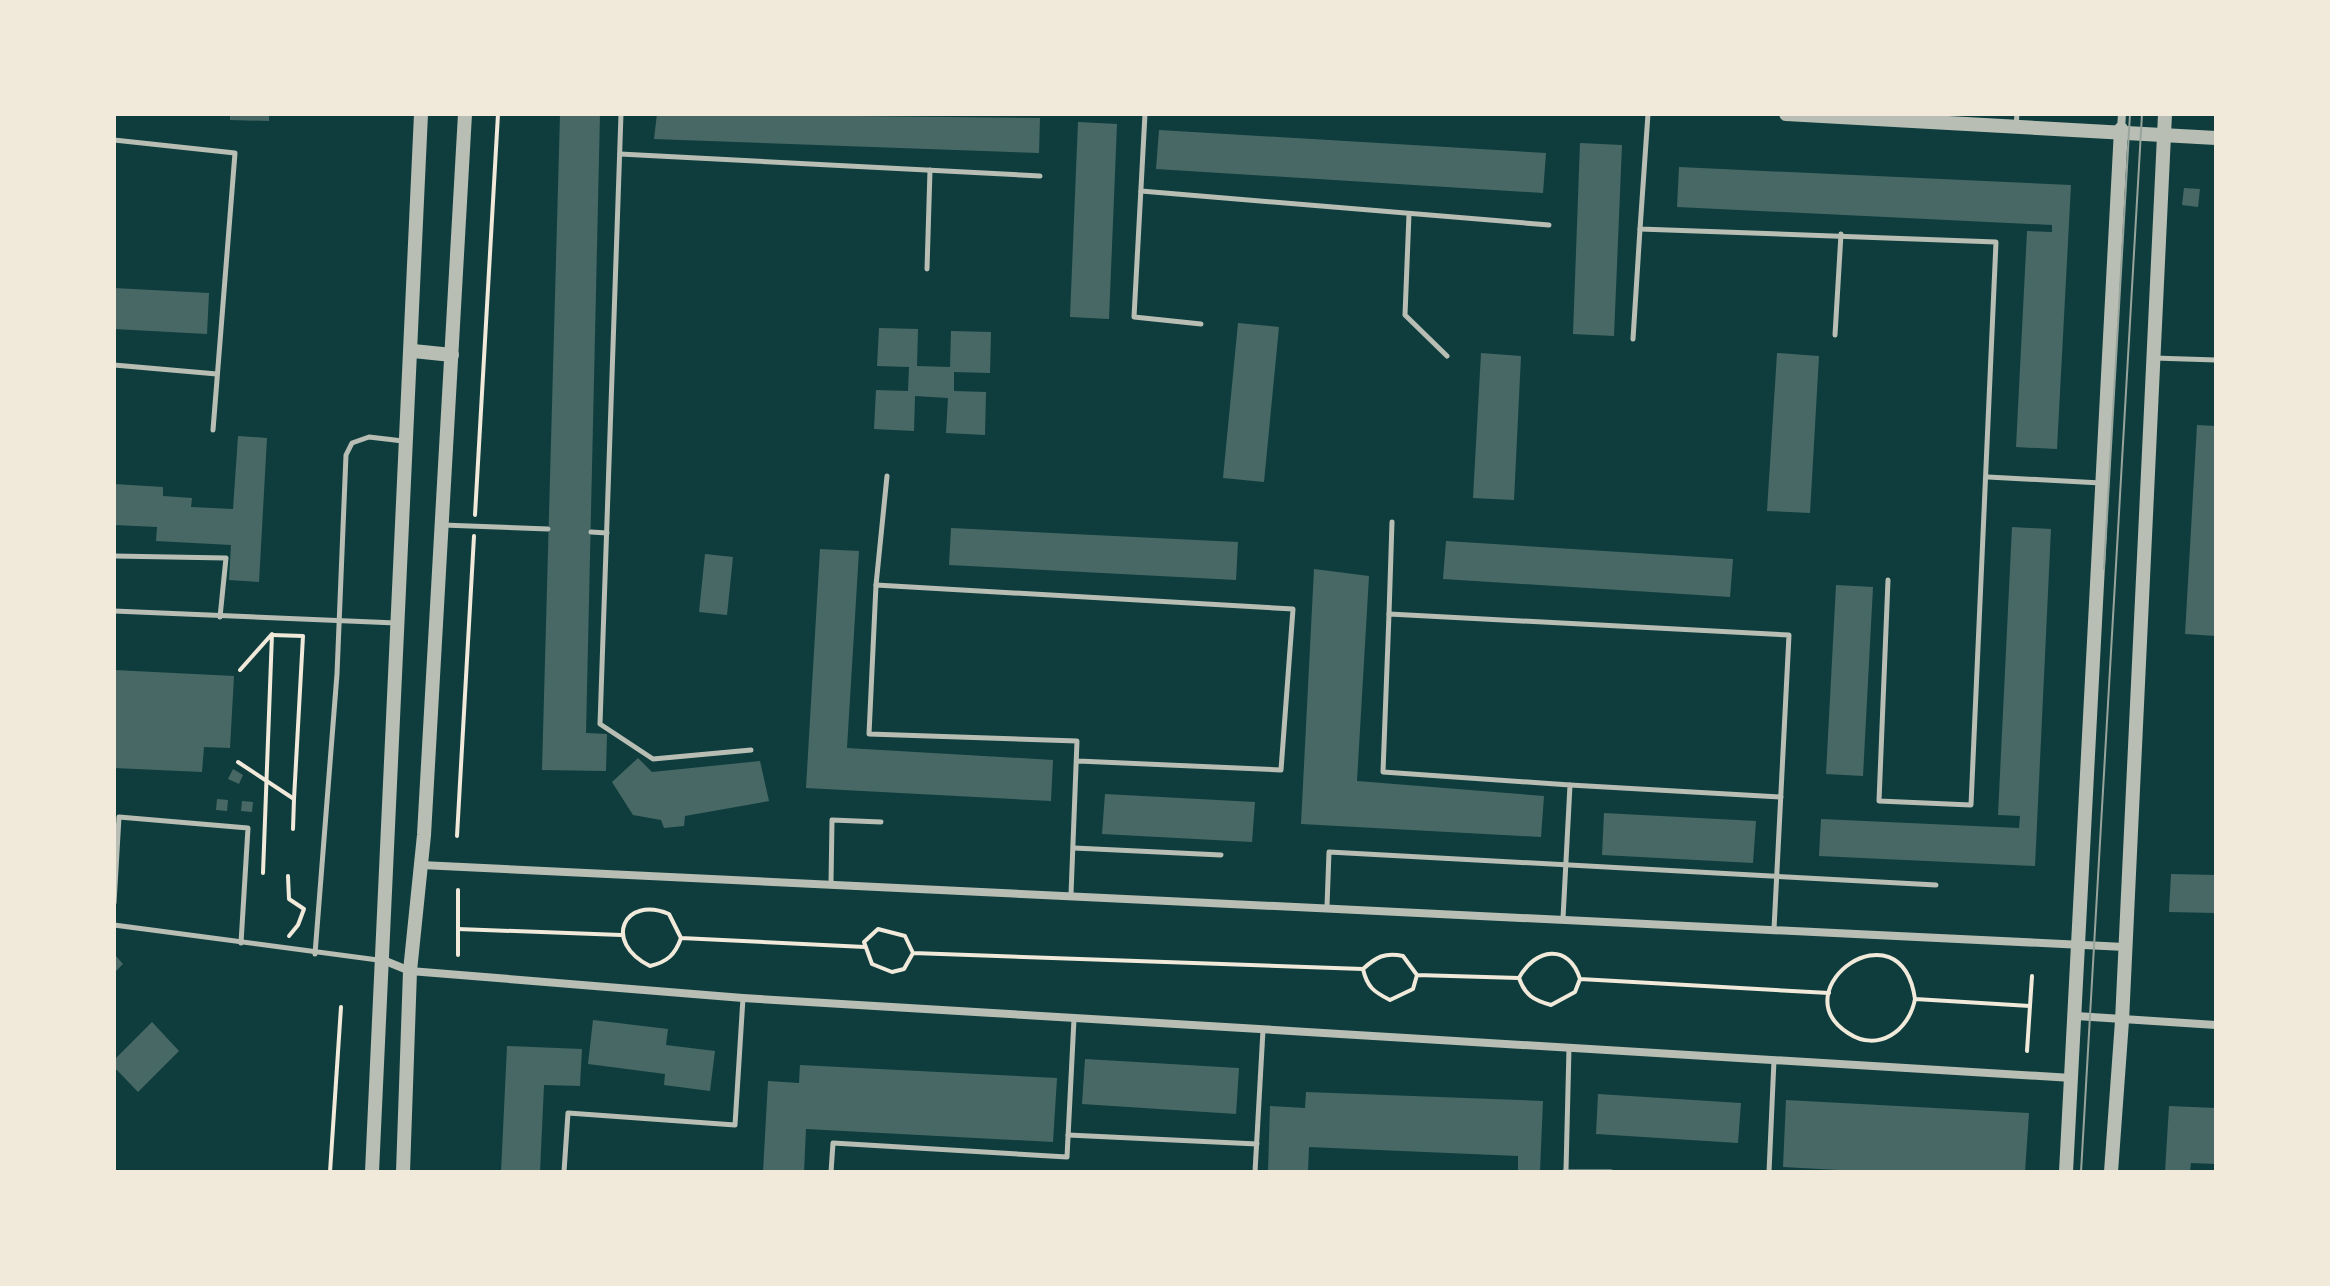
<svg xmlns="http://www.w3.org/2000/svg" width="2330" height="1286" font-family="Ubuntu,sans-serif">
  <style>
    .building { fill: #486865 }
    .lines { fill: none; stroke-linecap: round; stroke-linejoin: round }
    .path { stroke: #f1e9da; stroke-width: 4 }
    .service { stroke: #b8beb3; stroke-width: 5 }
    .minor { stroke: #b8beb3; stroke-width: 8 }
    .tertiary { stroke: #b8beb3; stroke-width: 14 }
    .tram { stroke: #97a49c; stroke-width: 2 }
  </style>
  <rect width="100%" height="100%" fill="#0f3d3e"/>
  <!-- building -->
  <g class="building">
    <polygon points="230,114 269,114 269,121 230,120"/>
    <polygon points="560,114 600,114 586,733 607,734 606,771 542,770"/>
    <polygon points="657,114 1040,118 1039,153 654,139"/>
    <polygon points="1078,122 1117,124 1109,319 1070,317"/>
    <polygon points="1159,130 1546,153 1543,193 1156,169"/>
    <polygon points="1580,143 1622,145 1614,336 1573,334"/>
    <polygon points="1679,167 2071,185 2057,449 2016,447 2027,231 2052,232 2052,225 1677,207"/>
    <polygon points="2184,188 2200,189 2198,207 2182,205"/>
    <polygon points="114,288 209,293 207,334 114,329"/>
    <polygon points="1238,323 1279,327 1264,482 1223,478"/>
    <polygon points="879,328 918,329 917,366 950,367 951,331 991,332 990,373 954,372 954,391 986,392 985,435 946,433 948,398 915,396 914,431 874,429 876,390 908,391 909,367 877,366"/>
    <polygon points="1481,353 1521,356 1514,500 1473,498"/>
    <polygon points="1777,353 1819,356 1810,513 1767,511"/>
    <polygon points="2197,425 2216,426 2216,636 2185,634"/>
    <polygon points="238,436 267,438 259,582 229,580 231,545 156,541 157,527 114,525 114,484 163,487 163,496 192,498 191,507 233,509"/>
    <polygon points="2012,527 2051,529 2035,866 1819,856 1821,819 2019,828 2020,816 1998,815"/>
    <polygon points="951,528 1238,542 1236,580 949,565"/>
    <polygon points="1446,541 1733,559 1730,597 1443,579"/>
    <polygon points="820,549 859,551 847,748 1053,760 1051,801 806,788"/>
    <polygon points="705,554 733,557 727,615 699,612"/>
    <polygon points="1314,569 1369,576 1357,781 1544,796 1541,837 1301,824"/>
    <polygon points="1836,585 1873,587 1863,776 1826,774"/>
    <polygon points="114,670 234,676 230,748 204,747 202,772 114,768"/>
    <polygon points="638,758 652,772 760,761 769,801 685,816 684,826 664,828 661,820 633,815 612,782"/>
    <polygon points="233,769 243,775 239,784 228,779"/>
    <polygon points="1105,794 1255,802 1252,842 1102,834"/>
    <polygon points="217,799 228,800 227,811 216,810"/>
    <polygon points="242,801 253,802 252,812 241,811"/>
    <polygon points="1604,813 1756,821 1753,863 1602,855"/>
    <polygon points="2171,874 2216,875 2216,913 2169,912"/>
    <polygon points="114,954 123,964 114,973"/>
    <polygon points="593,1020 668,1029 666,1045 715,1051 710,1091 664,1085 665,1074 588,1064"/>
    <polygon points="152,1022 179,1051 138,1092 114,1067 114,1060"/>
    <polygon points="507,1046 582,1049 580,1086 544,1085 540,1172 501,1172"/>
    <polygon points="1085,1059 1239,1068 1236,1114 1082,1104"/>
    <polygon points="800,1065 1057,1078 1053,1142 806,1129 804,1172 763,1172 768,1081 799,1083"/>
    <polygon points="1306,1092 1543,1101 1540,1171 1518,1170 1518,1156 1309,1147 1308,1172 1268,1172 1270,1106 1305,1108"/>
    <polygon points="1598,1094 1741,1103 1738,1143 1596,1134"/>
    <polygon points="1786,1100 2029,1113 2025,1172 1875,1172 1783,1167"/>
    <polygon points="2169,1106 2216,1108 2216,1164 2191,1163 2190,1172 2165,1172"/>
  </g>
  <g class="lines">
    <!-- path -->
    <g class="path">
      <polyline points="475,515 498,114"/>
      <polyline points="272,635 303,636 294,799"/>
      <polyline points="240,670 272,634 263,873"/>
      <polyline points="238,762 294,799 293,829"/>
      <polyline points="457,836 474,536"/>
      <polyline points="288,876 289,899 304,909 298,925 289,936"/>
      <polyline points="458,890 458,955"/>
      <polyline points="458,929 621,935"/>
      <path d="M681,938c-6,17 -14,24 -31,28 -48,-24 -26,-71 19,-52l12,24 184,9"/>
      <polyline points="913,953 904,969 892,972 872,964 864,942 878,929 905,936 913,953 1363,969"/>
      <path d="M1417,975l-4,14 -23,11c-16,-8 -23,-13 -27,-31 13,-12 22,-17 40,-13l14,19 102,3"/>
      <path d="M1580,979l-5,13 -24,13c-18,-5 -26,-10 -32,-27 16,-30 50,-35 61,1l249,14"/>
      <path d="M1915,999c-6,32 -37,54 -67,34 -68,-44 53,-131 67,-34l115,7"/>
      <polyline points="2027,1051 2032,976"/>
      <polyline points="330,1172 341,1007"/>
    </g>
    <!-- service -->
    <g class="service">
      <polyline points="621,114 600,724 653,759 751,750"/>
      <polyline points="1145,114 1134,317 1201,324"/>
      <polyline points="1648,114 1640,229 1996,242 1971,805 1879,801 1888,580"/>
      <polyline points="2016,125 2017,114"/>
      <polyline points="114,140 235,153 213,430"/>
      <polyline points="620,154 1040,176"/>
      <polyline points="1141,191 1549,225"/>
      <polyline points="1409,214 1405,315 1447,356"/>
      <polyline points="927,269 930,170"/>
      <polyline points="1835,335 1841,234"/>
      <polyline points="1633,339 1640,229"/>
      <polyline points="2154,358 2216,360"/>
      <polyline points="114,365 217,374"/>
      <polyline points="1988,477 2101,483"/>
      <polyline points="443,525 548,529"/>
      <polyline points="591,532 607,533"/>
      <polyline points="114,556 226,558 220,617"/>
      <polyline points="876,585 887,476"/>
      <polyline points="114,611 396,623"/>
      <polyline points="1389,614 1392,522"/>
      <polyline points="1570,785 1781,797"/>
      <polyline points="1074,848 1221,855"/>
      <polyline points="831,883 832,820 881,822"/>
      <polyline points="1071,894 1077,741 869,734 876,585 1293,609 1281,770 1078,761"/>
      <polyline points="114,903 119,817 248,828 241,943"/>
      <polyline points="1327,906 1329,852 1936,885"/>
      <polyline points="1563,918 1570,785 1383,772 1389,614 1789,635 1774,929"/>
      <polyline points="114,925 378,960"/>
      <polyline points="315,954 337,674 346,455 352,443 369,437 403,441"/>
      <polyline points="1068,1135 1257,1144"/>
      <polyline points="1566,1170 1569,1048"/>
      <polyline points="564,1172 568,1113 735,1125 743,998"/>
      <polyline points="831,1172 833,1143 1067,1157 1074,1019"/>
      <polyline points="1255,1172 1263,1030"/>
      <polyline points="1564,1172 1611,1172"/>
      <polyline points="1769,1172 1774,1060"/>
    </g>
    <!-- minor -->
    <g class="minor">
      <polyline points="2121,129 2122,114"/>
      <polyline points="421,865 2125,947"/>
      <polyline points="383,960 410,971 743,998 2072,1078"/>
      <polyline points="2076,1016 2216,1025"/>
    </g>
    <!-- tertiary -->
    <g class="tertiary">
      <polyline points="1786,114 2216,138"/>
      <polyline points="413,351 452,355"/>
      <polyline points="372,1172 421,114"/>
      <polyline points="403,1172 410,971 424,835 465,114"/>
      <polyline points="2066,1172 2121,129"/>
      <polyline points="2111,1172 2122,1021 2165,114"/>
    </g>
    <!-- tram -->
    <g class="tram">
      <polyline points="2104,569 2130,114"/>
      <polyline points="2081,1172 2142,114"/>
    </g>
  </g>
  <!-- border -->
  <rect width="2330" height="1286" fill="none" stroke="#f1e9da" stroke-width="232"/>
</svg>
